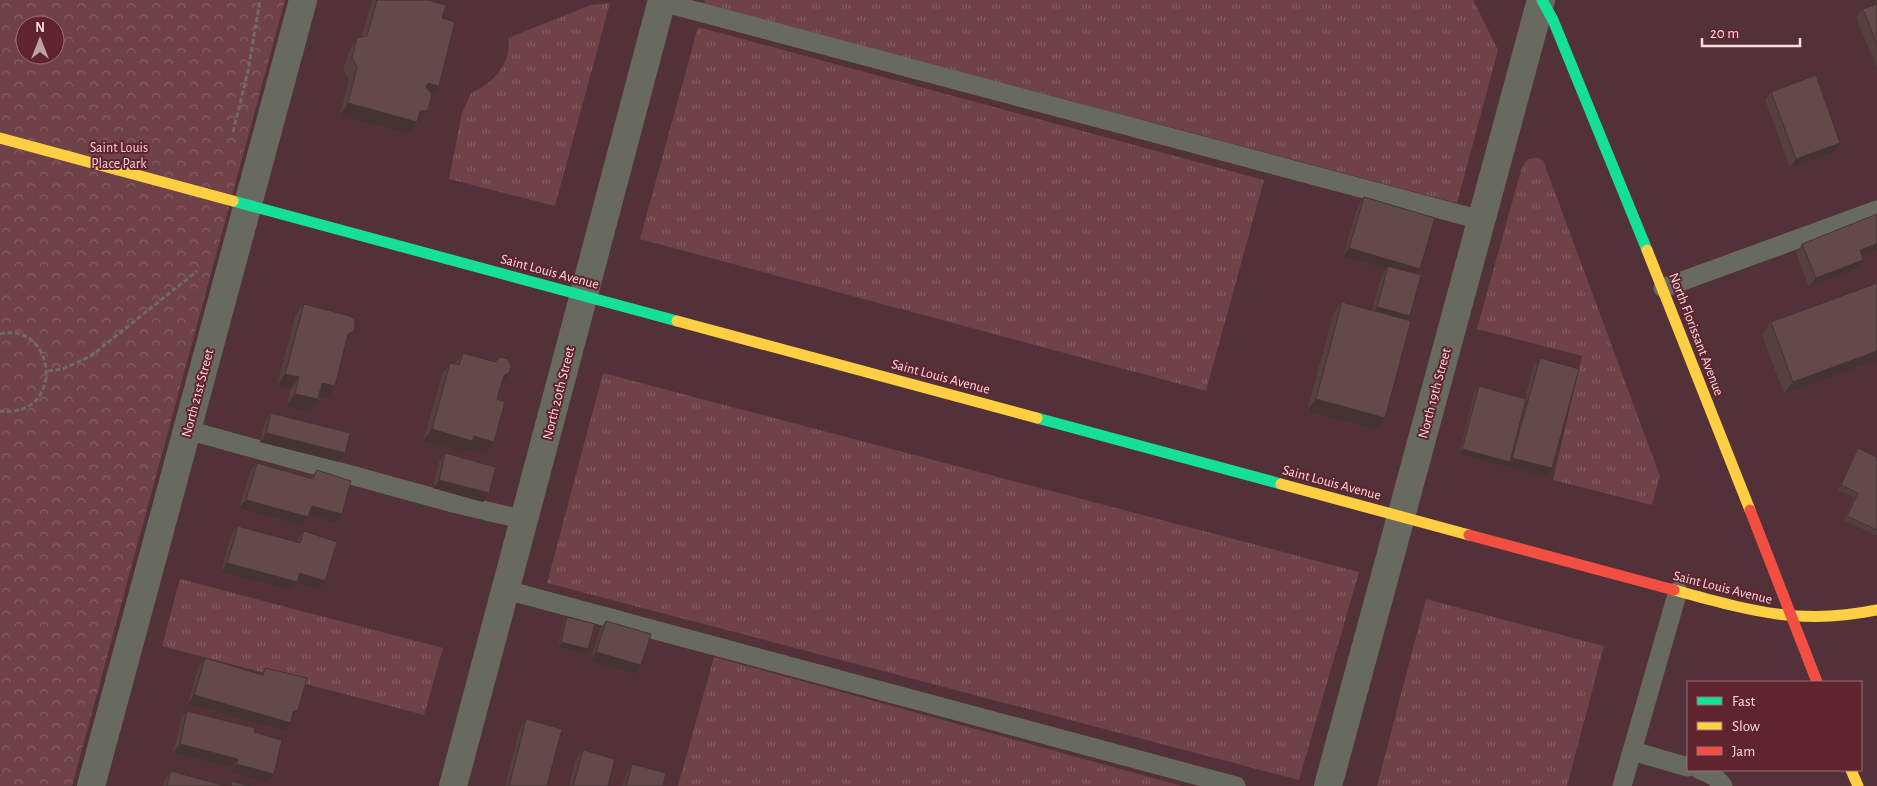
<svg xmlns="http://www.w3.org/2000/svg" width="1877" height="786" font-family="'Alegreya Sans',sans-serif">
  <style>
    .grass { fill: url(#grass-tufts) }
    .park { fill: url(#park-crowns); fill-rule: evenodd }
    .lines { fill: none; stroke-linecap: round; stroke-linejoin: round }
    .path { stroke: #716964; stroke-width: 3; stroke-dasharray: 5 2.5; stroke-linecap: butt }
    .lane { stroke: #696a5f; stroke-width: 19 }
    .street { stroke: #696a5f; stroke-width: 28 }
    .fast { stroke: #16e098; stroke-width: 11 }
    .slow { stroke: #ffcf43; stroke-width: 11 }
    .jam { stroke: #f24e42; stroke-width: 11 }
    .wall { fill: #553f40 }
    .shaded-wall { fill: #453334 }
    .building { fill: #63494a; stroke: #453334 }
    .labels { text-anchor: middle; stroke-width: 4; stroke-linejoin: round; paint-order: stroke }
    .park-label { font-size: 14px; fill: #f7d0d5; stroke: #602430 }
    .street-label { font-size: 14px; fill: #fadbde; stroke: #602430 }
  </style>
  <defs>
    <pattern id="grass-tufts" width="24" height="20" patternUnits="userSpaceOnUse" patternTransform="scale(1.25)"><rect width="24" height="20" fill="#6e4248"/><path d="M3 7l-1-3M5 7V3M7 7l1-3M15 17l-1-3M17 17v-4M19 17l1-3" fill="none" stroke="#845d62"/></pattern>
    <pattern id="park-crowns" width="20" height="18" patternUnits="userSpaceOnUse" patternTransform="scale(1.25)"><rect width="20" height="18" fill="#6e4248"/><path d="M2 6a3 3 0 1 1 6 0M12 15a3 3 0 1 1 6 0" fill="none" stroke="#845d62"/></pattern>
  </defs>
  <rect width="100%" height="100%" fill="#523138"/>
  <!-- grass -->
  <g class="grass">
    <polygon points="705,0 1473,0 1498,50 1457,203 704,4"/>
    <path d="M610,3l-55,203 -106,-27 13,-66 9,-20c22,-10 41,-29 37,-55l83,-33z"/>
    <polygon points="698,27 1264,180 1206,391 640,239"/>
    <polygon points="1537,158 1543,160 1660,476 1652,505 1553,480 1582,356 1477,329 1522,167 1528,159"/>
    <polygon points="603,373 1359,572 1299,780 547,583"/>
    <polygon points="180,579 443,648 424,715 162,646"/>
    <polygon points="1426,599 1604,646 1567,786 1377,786"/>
    <polygon points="714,657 1182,786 678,786"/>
  </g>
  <!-- park -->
  <path class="park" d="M0,0h285l-213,786h-72zM25,25h30v30h-30z"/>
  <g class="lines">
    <!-- path -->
    <g class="path">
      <polyline points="233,132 248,71 260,0"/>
      <path d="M0,334c57,-13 66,85 0,77"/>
      <polyline points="48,371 63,369 91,356 197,271"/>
    </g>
    <!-- lane -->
    <g class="lane">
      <polyline points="662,2 1481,220"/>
      <polyline points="1663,288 1877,210"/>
      <polyline points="187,430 453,503 525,520"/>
      <polyline points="506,590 1236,786"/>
      <polyline points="1632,751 1688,767"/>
      <path d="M1700,770c11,3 16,7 23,16"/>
      <polyline points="1622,786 1678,591"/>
    </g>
    <!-- street -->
    <g class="street">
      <polyline points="91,786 303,0"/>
      <path d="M453,786c71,-262 139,-524 209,-786"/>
      <polyline points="1328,786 1541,0"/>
    </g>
    <!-- fast -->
    <g class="fast">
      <polyline points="1542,0 1553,20 1647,250"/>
      <polyline points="233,201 677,321"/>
      <polyline points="1037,418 1281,484"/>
    </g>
    <!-- slow -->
    <g class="slow">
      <polyline points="0,138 233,201"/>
      <polyline points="1647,250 1750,510"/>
      <polyline points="677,321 1037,418"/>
      <polyline points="1281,484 1469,535"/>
      <path d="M1674,590c74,20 125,36 203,20"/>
      <polyline points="1851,770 1858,786"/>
    </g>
    <!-- jam -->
    <g class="jam">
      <polyline points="1750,510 1817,682"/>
      <polyline points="1469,535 1674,590"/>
    </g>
  </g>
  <!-- wall -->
  <g class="wall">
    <polygon points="372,0 428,0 442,18 431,97 428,110 419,122 417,122 408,134 340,115 349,79 343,70 349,51 357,38 361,37"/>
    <polygon points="1877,4 1877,68 1856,18 1863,9"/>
    <polygon points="1771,92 1834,152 1790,168 1765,100"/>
    <polygon points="1364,197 1416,274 1410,316 1408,320 1376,430 1307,411 1333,314 1342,302 1372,310 1382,275 1386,269 1343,256 1358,206"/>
    <polygon points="1802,244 1877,250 1862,256 1857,268 1809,287 1796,253"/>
    <polygon points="1877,283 1784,394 1762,335 1771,322"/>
    <polygon points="304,304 347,340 327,398 318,396 318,399 309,412 286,406 291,389 277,386 295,316"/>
    <polygon points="463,353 501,385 497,399 485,454 467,449 464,453 423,441 442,375 450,363 455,364"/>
    <polygon points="1540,358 1552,468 1546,477 1459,454 1475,391 1479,386 1525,398 1533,367"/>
    <polygon points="271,413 339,462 260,442 265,422"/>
    <polygon points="1858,448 1877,457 1877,536 1844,520 1854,497 1838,490 1855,453"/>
    <polygon points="445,453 489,493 483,502 433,488 439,462"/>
    <polygon points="257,463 311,478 317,470 336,523 308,515 302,526 239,508 250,472"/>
    <polygon points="238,526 297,543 298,540 304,531 319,589 296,582 291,590 221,572 231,535"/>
    <polygon points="567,617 588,649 585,654 558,647 564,622"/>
    <polygon points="606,621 635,674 590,661 600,629"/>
    <polygon points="205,658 261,674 265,668 298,710 292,719 285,731 188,704 198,667"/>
    <polygon points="187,711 254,732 274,774 267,783 230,772 232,768 173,753 181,719"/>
    <polygon points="526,719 547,786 505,786 520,728"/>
    <polygon points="583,750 608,786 569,786 576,759"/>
    <polygon points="632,764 663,786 622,786 626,773"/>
    <polygon points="171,771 226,786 163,786 165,779"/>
  </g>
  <!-- shaded-wall -->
  <g class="shaded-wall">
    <polygon points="428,83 439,86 430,99 419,95"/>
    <polygon points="348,103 420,111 428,110 419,122 417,122 408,134 340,115"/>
    <polygon points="1840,143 1834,152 1790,168 1796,159"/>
    <polygon points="1877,244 1877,250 1854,259 1860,250"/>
    <polygon points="1349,248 1420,269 1414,277 1388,266 1386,269 1343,256"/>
    <polygon points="1863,260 1857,268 1809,287 1816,278"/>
    <polygon points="1377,307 1410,316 1404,325 1371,316"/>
    <polygon points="353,332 344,344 348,334"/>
    <polygon points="1877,351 1877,360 1784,394 1793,382"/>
    <polygon points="509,373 501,385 504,375"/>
    <polygon points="285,374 299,377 291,389 277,386"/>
    <polygon points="322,383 335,386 327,398 313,395"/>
    <polygon points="295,394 318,399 309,412 286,406"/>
    <polygon points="1316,399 1385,418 1376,430 1307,411"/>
    <polygon points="432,429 474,436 494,442 485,454 467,449 464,453 423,441"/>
    <polygon points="266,433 345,453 339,462 260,442"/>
    <polygon points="1462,449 1510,462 1512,458 1552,468 1546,477 1459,454"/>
    <polygon points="439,480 489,493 483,502 433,488"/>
    <polygon points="246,500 308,517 302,526 239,508"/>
    <polygon points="312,506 342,514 336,523 306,514"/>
    <polygon points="227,563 300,573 325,581 319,589 296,582 291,590 221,572"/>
    <polygon points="561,642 588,649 585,654 558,647"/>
    <polygon points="596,652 641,665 635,674 590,661"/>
    <polygon points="194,695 291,723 285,731 188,704"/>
    <polygon points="298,710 292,719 287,721 293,712"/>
    <polygon points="180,744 238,759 232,768 173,753"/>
    <polygon points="236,764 274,774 267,783 230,772"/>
  </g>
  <!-- building -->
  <g class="building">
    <polygon points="377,0 428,0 446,5 442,18 455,22 439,86 428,83 426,87 432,94 428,110 420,111 417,122 348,103 357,67 352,58 357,38 367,36"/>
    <polygon points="1877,4 1877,44 1863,9"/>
    <polygon points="1816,75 1840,143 1796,159 1771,92"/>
    <polygon points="1364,197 1435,218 1420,269 1349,248"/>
    <polygon points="1877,214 1877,244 1860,250 1863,260 1816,278 1802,244"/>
    <polygon points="1388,266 1421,275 1410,316 1377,307"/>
    <polygon points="1877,283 1877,351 1793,382 1771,322"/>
    <polygon points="1342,302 1411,321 1385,418 1316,399"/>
    <polygon points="304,304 350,316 355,320 355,326 353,332 348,334 335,386 322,383 318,399 295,394 299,377 285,374"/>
    <polygon points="463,353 495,362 500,357 508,359 511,366 509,373 504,375 497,399 505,402 494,442 474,436 472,441 432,429 450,363 459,365"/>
    <polygon points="1540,358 1579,369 1552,468 1512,458"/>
    <polygon points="1479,386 1526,399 1510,462 1462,449"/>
    <polygon points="271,413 350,433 345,453 266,433"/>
    <polygon points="1858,448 1877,457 1877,530 1847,516 1858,493 1841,485"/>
    <polygon points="445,453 496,467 489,493 439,480"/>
    <polygon points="257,463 313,479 317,470 351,481 342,514 312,506 308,517 246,500"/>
    <polygon points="238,526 300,543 304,531 337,542 325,581 300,573 297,582 227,563"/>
    <polygon points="567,617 595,624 588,649 561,642"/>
    <polygon points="606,621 651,634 641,665 596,652"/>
    <polygon points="205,658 263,675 265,668 307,678 298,710 293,712 291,723 194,695"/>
    <polygon points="187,711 255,728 254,732 282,740 274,774 236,764 238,759 180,744"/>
    <polygon points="526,719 562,729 547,786 509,786"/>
    <polygon points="583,750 615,759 608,786 573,786"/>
    <polygon points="632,764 666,773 663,786 626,786"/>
    <polygon points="171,771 226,786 167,786"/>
    <polygon points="232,781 249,786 231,786"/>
  </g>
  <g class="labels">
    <!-- park labels -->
    <g class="park-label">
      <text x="119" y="152">Saint Louis<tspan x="119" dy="16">Place Park</tspan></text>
    </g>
    <!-- street labels -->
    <g class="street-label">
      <text transform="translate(550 271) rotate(15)" y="5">Saint Louis Avenue</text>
      <text transform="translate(1697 334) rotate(69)" y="5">North Florissant Avenue</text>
      <text transform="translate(941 376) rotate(15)" y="5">Saint Louis Avenue</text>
      <text transform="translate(197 393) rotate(-75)" y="5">North 21st Street</text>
      <text transform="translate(558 393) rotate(-76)" y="5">North 20th Street</text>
      <text transform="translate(1434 393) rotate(-75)" y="5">North 19th Street</text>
      <text transform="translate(1332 482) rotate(15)" y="5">Saint Louis Avenue</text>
      <text transform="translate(1723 587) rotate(14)" y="5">Saint Louis Avenue</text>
    </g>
  </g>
  <!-- legend -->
  <rect x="1687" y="681" width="175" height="90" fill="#602430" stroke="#9e6d76"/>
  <rect x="1697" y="697" width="25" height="8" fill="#16e098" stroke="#9e6d76"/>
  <text x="1732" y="706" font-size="15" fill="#fadbde">Fast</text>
  <rect x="1697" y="722" width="25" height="8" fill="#ffcf43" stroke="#9e6d76"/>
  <text x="1732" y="731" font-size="15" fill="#fadbde">Slow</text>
  <rect x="1697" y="747" width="25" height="8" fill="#f24e42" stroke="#9e6d76"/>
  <text x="1732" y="756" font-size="15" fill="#fadbde">Jam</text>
  <!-- north arrow -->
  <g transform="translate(40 40)"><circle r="24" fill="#602430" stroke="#9e6d76"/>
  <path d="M0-4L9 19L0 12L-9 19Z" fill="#bfa0a4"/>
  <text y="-8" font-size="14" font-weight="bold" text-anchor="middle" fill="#fadbde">N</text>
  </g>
  <!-- scale -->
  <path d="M1702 38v8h98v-8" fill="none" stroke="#fadbde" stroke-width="2.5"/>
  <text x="1710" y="38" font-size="15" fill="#fadbde" stroke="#602430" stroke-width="4" paint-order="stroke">20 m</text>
</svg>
